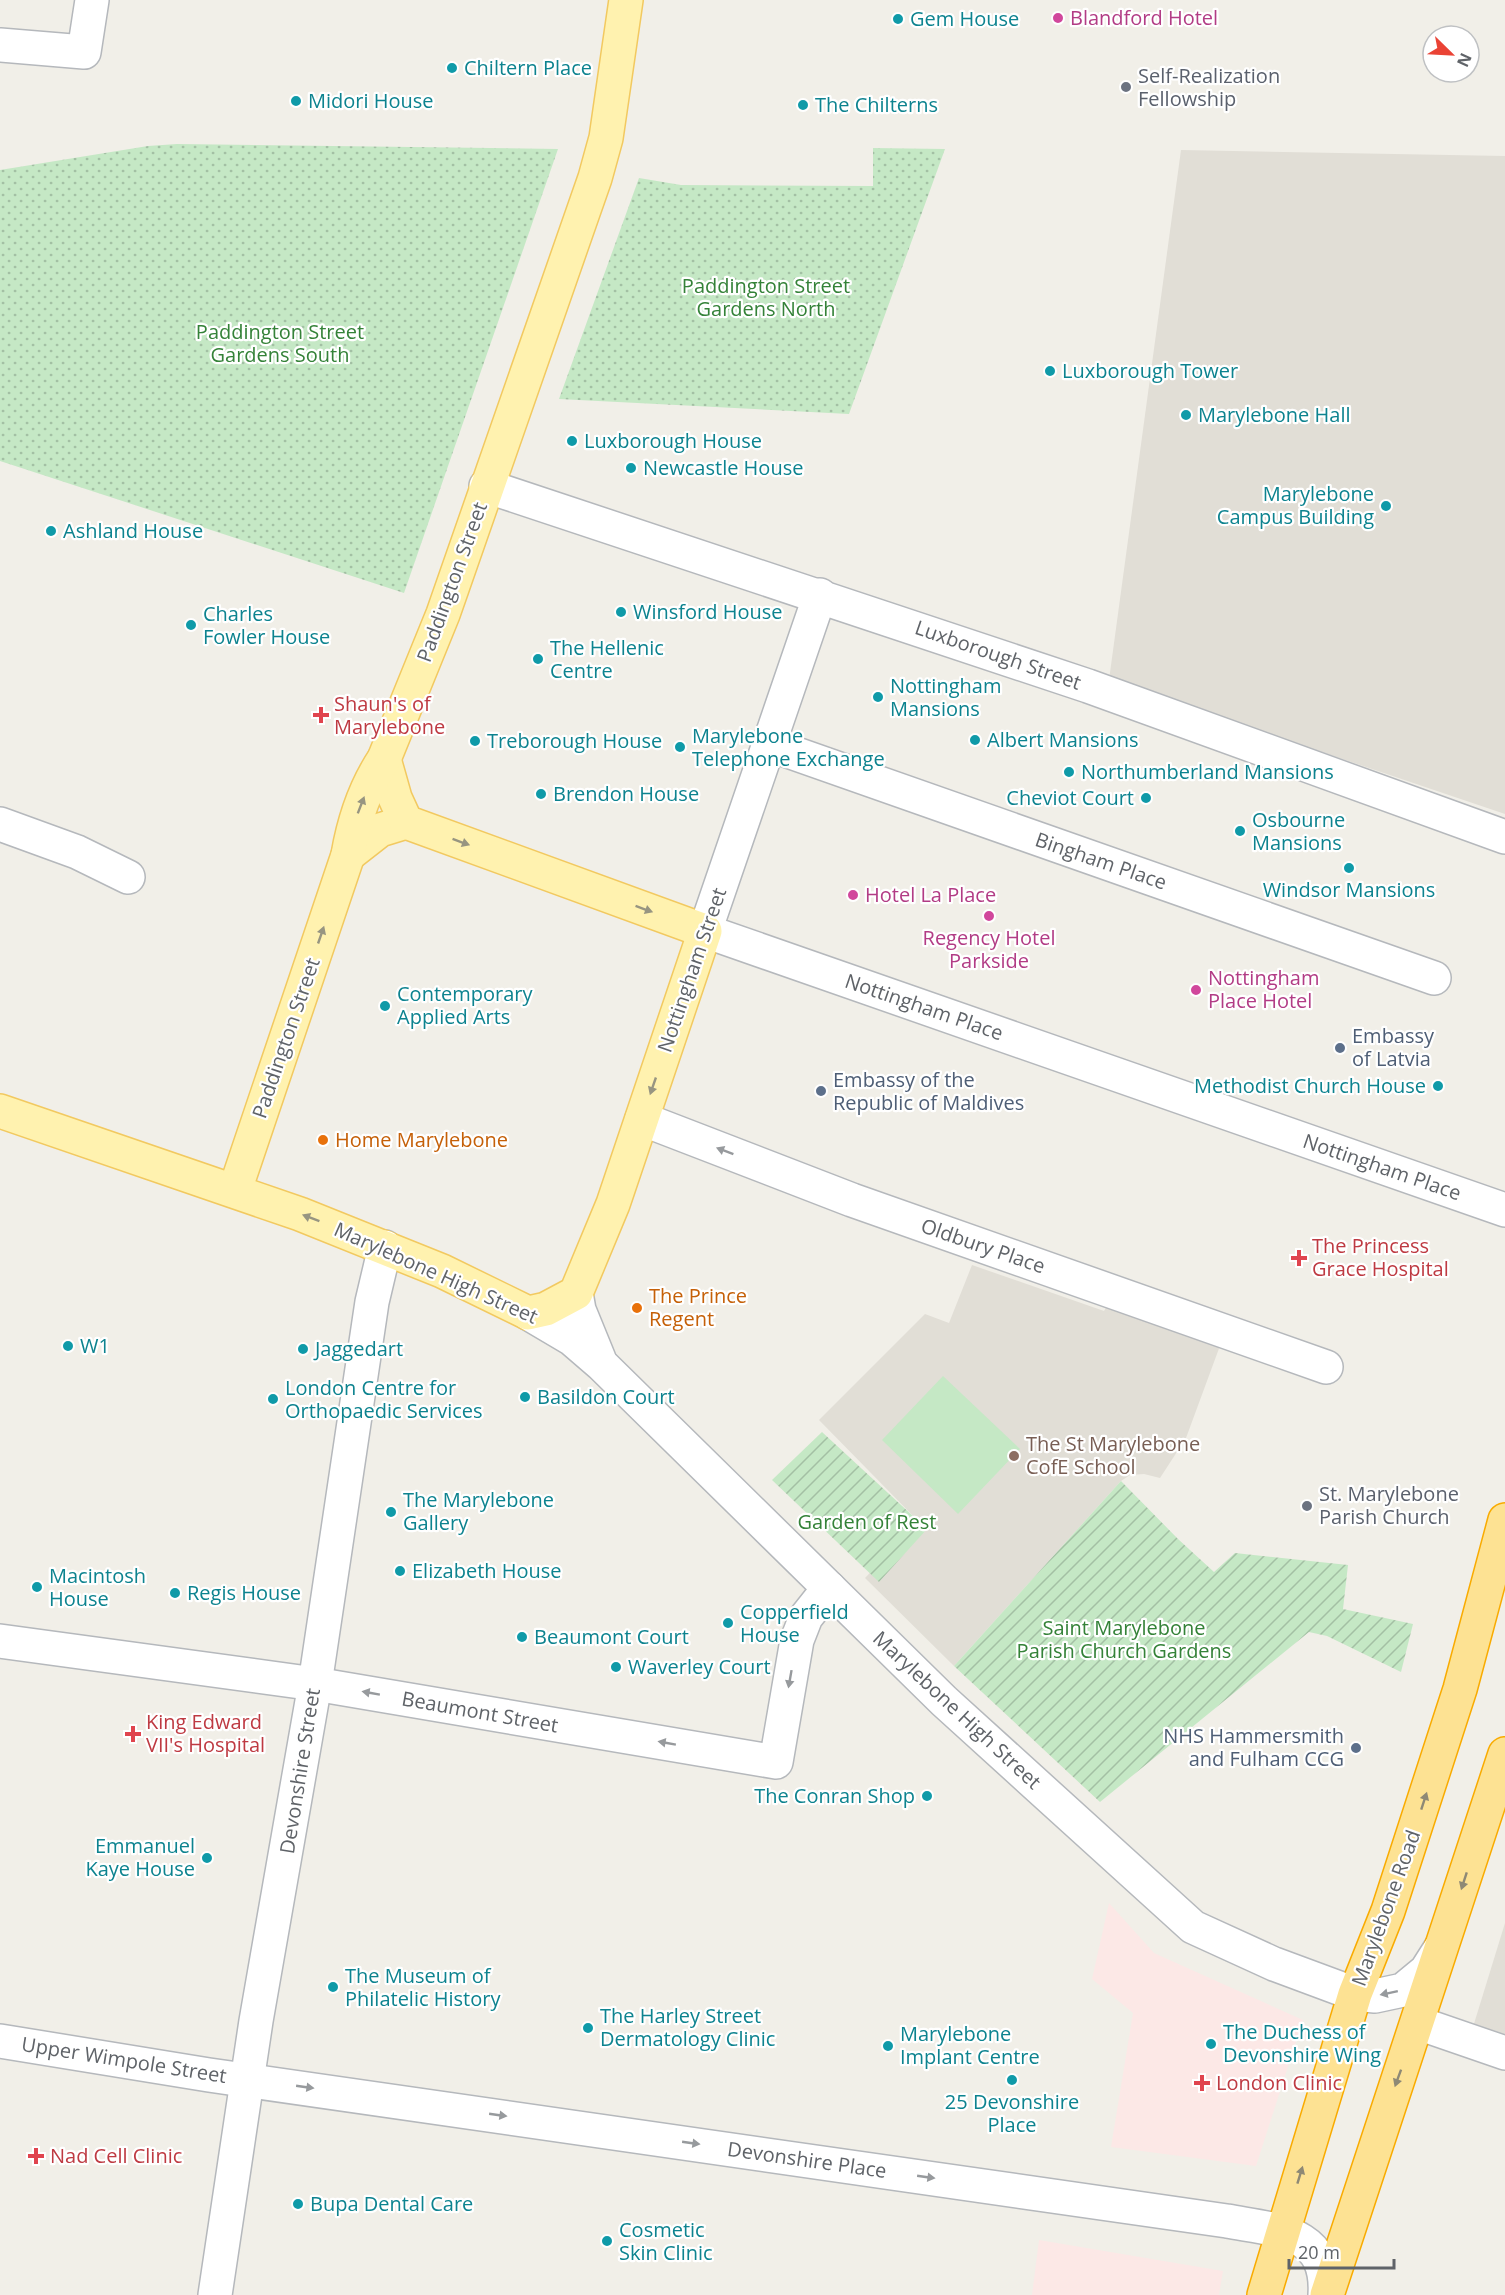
<svg xmlns="http://www.w3.org/2000/svg" width="1505" height="2295" font-family="'Open Sans',sans-serif">
  <style>
    .education { fill: #e1ded6 }
    .medical { fill: #fce8e6 }
    .grass { fill: url(#grass-dots) }
    .garden { fill: url(#garden-furrows) }
    .pitch { fill: #c5e8c5 }
    .lines { fill: none; stroke-linecap: round; stroke-linejoin: round }
    .minor-casing { stroke: #b5b8bc; stroke-width: 36 }
    .major-casing { stroke: #f2c960; stroke-width: 36 }
    .highway-casing { stroke: #f9ab00; stroke-width: 36 }
    .minor { stroke: #fff; stroke-width: 33 }
    .major { stroke: #fff2af; stroke-width: 33 }
    .highway { stroke: #fde293; stroke-width: 33 }
    .oneway { fill: #979581 }
    .oneway2 { fill: #979a9d }
    .oneway3 { fill: #8e8975 }
    .hotel-dot { fill: #d1479c; stroke: #fff; stroke-width: 2 }
    .culture-dot { fill: #0f9aa8; stroke: #fff; stroke-width: 2 }
    .worship-dot { fill: #6b7280; stroke: #fff; stroke-width: 2 }
    .health-dot { fill: #e0444e; stroke: #fff; stroke-width: 2 }
    .service-dot { fill: #5c6f8a; stroke: #fff; stroke-width: 2 }
    .food-dot { fill: #e8710a; stroke: #fff; stroke-width: 2 }
    .education-dot { fill: #8d6e63; stroke: #fff; stroke-width: 2 }
    .labels { text-anchor: middle; stroke-width: 4.5; stroke-linejoin: round; paint-order: stroke }
    .hotel-label { font-size: 20px; fill: #b23c85; stroke: #fff; text-anchor: start }
    .culture-label { font-size: 20px; fill: #0d838f; stroke: #fff; text-anchor: start }
    .worship-label { font-size: 20px; fill: #5b616d; stroke: #fff; text-anchor: start }
    .park-label { font-size: 20px; fill: #348238; stroke: #fff }
    .street-label { font-size: 20px; fill: #5f6368; stroke: #fff }
    .health-label { font-size: 20px; fill: #be3a42; stroke: #fff; text-anchor: start }
    .service-label { font-size: 20px; fill: #4e5e75; stroke: #fff; text-anchor: start }
    .food-label { font-size: 20px; fill: #c56008; stroke: #fff; text-anchor: start }
    .education-label { font-size: 20px; fill: #785e54; stroke: #fff; text-anchor: start }
  </style>
  <defs>
    <pattern id="grass-dots" width="8" height="8" patternUnits="userSpaceOnUse" patternTransform="scale(1.5)"><rect width="8" height="8" fill="#c5e8c5"/><path d="M2 2h.1M6 6h.1" fill="none" stroke="#a3c0a4" stroke-width="1.8" stroke-linecap="round"/></pattern>
    <pattern id="garden-furrows" width="10" height="10" patternUnits="userSpaceOnUse" patternTransform="scale(1.5)"><rect width="10" height="10" fill="#c5e8c5"/><path d="M-1 1l2-2M0 10L10 0M9 11l2-2" fill="none" stroke="#a3c0a4"/></pattern>
  </defs>
  <rect width="100%" height="100%" fill="#f1efe8"/>
  <!-- education -->
  <g class="education">
    <polygon points="1181,150 1505,156 1505,814 1109,680"/>
    <polygon points="972,1265 1104,1311 1108,1304 1221,1343 1186,1438 1160,1478 1144,1474 1130,1475 1121,1481 954,1666 865,1578 919,1522 819,1420 925,1314 949,1323"/>
    <polygon points="1505,1923 1505,2046 1473,2027"/>
  </g>
  <!-- medical -->
  <g class="medical">
    <polygon points="1109,1903 1154,1953 1303,2020 1256,2166 1111,2147 1133,2013 1092,1979"/>
    <polygon points="1039,2240 1223,2271 1219,2295 1032,2295"/>
  </g>
  <!-- grass -->
  <g class="grass">
    <polygon points="177,144 558,149 404,593 0,461 0,170 148,146"/>
    <polygon points="873,148 945,149 849,414 559,399 639,178 681,185 873,186"/>
  </g>
  <!-- garden -->
  <g class="garden">
    <polygon points="822,1432 927,1529 879,1582 772,1480"/>
    <polygon points="1121,1481 1178,1539 1214,1572 1235,1553 1348,1565 1343,1609 1413,1624 1401,1672 1327,1636 1309,1632 1100,1802 954,1666"/>
  </g>
  <!-- pitch -->
  <polygon class="pitch" points="943,1376 1020,1449 958,1514 882,1440"/>
  <g class="lines">
    <!-- minor casing -->
    <g class="minor-casing">
      <g id="minor">
        <polyline points="0,45 84,52 92,0"/>
        <polyline points="486,486 1088,686 1505,837"/>
        <polyline points="820,595 705,931 1505,1210"/>
        <polyline points="768,744 1434,978"/>
        <polyline points="0,824 77,852 128,877"/>
        <polyline points="642,1119 852,1200 1326,1367"/>
        <polyline points="576,1293 579,1310 599,1359"/>
        <polyline points="528,1313 572,1339 601,1364 944,1701 1193,1927 1274,1964 1355,1994 1375,1996 1403,1990 1426,1971 1440,1949"/>
        <polyline points="0,1641 315,1684 776,1762 797,1640 806,1617 829,1588"/>
        <polyline points="1418,2023 1505,2053"/>
        <path d="M0,2041l209,34 1018,146c48,9 102,9 98,74"/>
        <polyline points="215,2295 256,2021 315,1684 372,1302 385,1247"/>
      </g>
    </g>
    <!-- major casing -->
    <g class="major-casing">
      <g id="major">
        <polyline points="348,855 380,830 406,822"/>
        <polyline points="0,1111 300,1214 442,1271 528,1313 546,1309 576,1293 613,1204 705,931 406,822 395,798 384,759"/>
        <path d="M235,1190l113,-335c6,-35 16,-66 36,-96l59,-145 152,-436 11,-40 20,-138"/>
      </g>
    </g>
    <!-- highway casing -->
    <g class="highway-casing">
      <g id="highway">
        <polyline points="1264,2295 1355,1994 1388,1911 1460,1689 1505,1520"/>
        <polyline points="1327,2295 1505,1754"/>
      </g>
    </g>
    <!-- minor -->
    <use href="#minor" class="minor"/>
    <!-- major -->
    <use href="#major" class="major"/>
    <!-- highway -->
    <use href="#highway" class="highway"/>
  </g>
  <!-- one-way arrows -->
  <defs><path id="oneway-solid" d="M-6-.8H1V-3.2L6.5 0L1 3.2V.8H-6Z" transform="scale(1.5)"/></defs>
  <g class="oneway">
    <use href="#oneway-solid" transform="translate(361 805) rotate(-69)"/>
    <use href="#oneway-solid" transform="translate(461 842) rotate(20)"/>
    <use href="#oneway-solid" transform="translate(644 909) rotate(20)"/>
    <use href="#oneway-solid" transform="translate(321 935) rotate(-71)"/>
    <use href="#oneway-solid" transform="translate(653 1086) rotate(109)"/>
    <use href="#oneway-solid" transform="translate(311 1218) rotate(-159)"/>
  </g>
  <g class="oneway2">
    <use href="#oneway-solid" transform="translate(725 1151) rotate(-159)"/>
    <use href="#oneway-solid" transform="translate(790 1679) rotate(100)"/>
    <use href="#oneway-solid" transform="translate(371 1693) rotate(-170)"/>
    <use href="#oneway-solid" transform="translate(667 1743) rotate(-170)"/>
    <use href="#oneway-solid" transform="translate(1389 1993) rotate(168)"/>
    <use href="#oneway-solid" transform="translate(305 2087) rotate(8)"/>
    <use href="#oneway-solid" transform="translate(498 2115) rotate(8)"/>
    <use href="#oneway-solid" transform="translate(691 2143) rotate(8)"/>
    <use href="#oneway-solid" transform="translate(926 2177) rotate(8)"/>
  </g>
  <g class="oneway3">
    <use href="#oneway-solid" transform="translate(1424 1801) rotate(-72)"/>
    <use href="#oneway-solid" transform="translate(1464 1881) rotate(108)"/>
    <use href="#oneway-solid" transform="translate(1398 2078) rotate(110)"/>
    <use href="#oneway-solid" transform="translate(1300 2175) rotate(-73)"/>
  </g>
  <!-- markers -->
  <g class="hotel-dot">
    <circle cx="1058" cy="18" r="6"/>
    <circle cx="853" cy="895" r="6"/>
    <circle cx="989" cy="916" r="6"/>
    <circle cx="1196" cy="990" r="6"/>
  </g>
  <g class="culture-dot">
    <circle cx="898" cy="19" r="6"/>
    <circle cx="452" cy="68" r="6"/>
    <circle cx="296" cy="101" r="6"/>
    <circle cx="803" cy="105" r="6"/>
    <circle cx="1050" cy="371" r="6"/>
    <circle cx="1186" cy="415" r="6"/>
    <circle cx="572" cy="441" r="6"/>
    <circle cx="631" cy="468" r="6"/>
    <circle cx="1386" cy="506" r="6"/>
    <circle cx="51" cy="531" r="6"/>
    <circle cx="621" cy="612" r="6"/>
    <circle cx="191" cy="625" r="6"/>
    <circle cx="538" cy="659" r="6"/>
    <circle cx="878" cy="697" r="6"/>
    <circle cx="975" cy="740" r="6"/>
    <circle cx="475" cy="741" r="6"/>
    <circle cx="680" cy="747" r="6"/>
    <circle cx="1069" cy="772" r="6"/>
    <circle cx="541" cy="794" r="6"/>
    <circle cx="1146" cy="798" r="6"/>
    <circle cx="1240" cy="831" r="6"/>
    <circle cx="1349" cy="868" r="6"/>
    <circle cx="385" cy="1006" r="6"/>
    <circle cx="1438" cy="1086" r="6"/>
    <circle cx="68" cy="1346" r="6"/>
    <circle cx="303" cy="1349" r="6"/>
    <circle cx="525" cy="1397" r="6"/>
    <circle cx="273" cy="1399" r="6"/>
    <circle cx="391" cy="1512" r="6"/>
    <circle cx="400" cy="1571" r="6"/>
    <circle cx="37" cy="1587" r="6"/>
    <circle cx="175" cy="1593" r="6"/>
    <circle cx="728" cy="1623" r="6"/>
    <circle cx="522" cy="1637" r="6"/>
    <circle cx="616" cy="1667" r="6"/>
    <circle cx="927" cy="1796" r="6"/>
    <circle cx="207" cy="1858" r="6"/>
    <circle cx="333" cy="1987" r="6"/>
    <circle cx="588" cy="2028" r="6"/>
    <circle cx="1211" cy="2044" r="6"/>
    <circle cx="888" cy="2046" r="6"/>
    <circle cx="1012" cy="2080" r="6"/>
    <circle cx="298" cy="2204" r="6"/>
    <circle cx="607" cy="2241" r="6"/>
  </g>
  <g class="worship-dot">
    <circle cx="1126" cy="87" r="6"/>
    <circle cx="1307" cy="1506" r="6"/>
  </g>
  <g class="health-dot">
    <path d="M318 706h6v6h6v6h-6v6h-6v-6h-6v-6h6z"/>
    <path d="M1296 1249h6v6h6v6h-6v6h-6v-6h-6v-6h6z"/>
    <path d="M130 1725h6v6h6v6h-6v6h-6v-6h-6v-6h6z"/>
    <path d="M1199 2074h6v6h6v6h-6v6h-6v-6h-6v-6h6z"/>
    <path d="M33 2147h6v6h6v6h-6v6h-6v-6h-6v-6h6z"/>
  </g>
  <g class="service-dot">
    <circle cx="1340" cy="1048" r="6"/>
    <circle cx="821" cy="1091" r="6"/>
    <circle cx="1356" cy="1748" r="6"/>
  </g>
  <g class="food-dot">
    <circle cx="323" cy="1140" r="6"/>
    <circle cx="637" cy="1308" r="6"/>
  </g>
  <circle class="education-dot" cx="1014" cy="1456" r="6"/>
  <g class="labels">
    <!-- hotel labels -->
    <g class="hotel-label">
      <text x="1070" y="25">Blandford Hotel</text>
      <text x="865" y="902">Hotel La Place</text>
      <text x="989" y="945" text-anchor="middle">Regency Hotel<tspan x="989" dy="23">Parkside</tspan></text>
      <text x="1208" y="985">Nottingham<tspan x="1208" dy="23">Place Hotel</tspan></text>
    </g>
    <!-- culture labels -->
    <g class="culture-label">
      <text x="910" y="26">Gem House</text>
      <text x="464" y="75">Chiltern Place</text>
      <text x="308" y="108">Midori House</text>
      <text x="815" y="112">The Chilterns</text>
      <text x="1062" y="378">Luxborough Tower</text>
      <text x="1198" y="422">Marylebone Hall</text>
      <text x="584" y="448">Luxborough House</text>
      <text x="643" y="475">Newcastle House</text>
      <text x="1374" y="501" text-anchor="end">Marylebone<tspan x="1374" dy="23">Campus Building</tspan></text>
      <text x="63" y="538">Ashland House</text>
      <text x="633" y="619">Winsford House</text>
      <text x="203" y="621">Charles<tspan x="203" dy="23">Fowler House</tspan></text>
      <text x="550" y="655">The Hellenic<tspan x="550" dy="23">Centre</tspan></text>
      <text x="890" y="693">Nottingham<tspan x="890" dy="23">Mansions</tspan></text>
      <text x="692" y="743">Marylebone<tspan x="692" dy="23">Telephone Exchange</tspan></text>
      <text x="987" y="747">Albert Mansions</text>
      <text x="487" y="748">Treborough House</text>
      <text x="1081" y="779">Northumberland Mansions</text>
      <text x="553" y="801">Brendon House</text>
      <text x="1134" y="805" text-anchor="end">Cheviot Court</text>
      <text x="1252" y="827">Osbourne<tspan x="1252" dy="23">Mansions</tspan></text>
      <text x="1349" y="897" text-anchor="middle">Windsor Mansions</text>
      <text x="397" y="1001">Contemporary<tspan x="397" dy="23">Applied Arts</tspan></text>
      <text x="1426" y="1093" text-anchor="end">Methodist Church House</text>
      <text x="80" y="1353">W1</text>
      <text x="315" y="1356">Jaggedart</text>
      <text x="285" y="1395">London Centre for<tspan x="285" dy="23">Orthopaedic Services</tspan></text>
      <text x="537" y="1404">Basildon Court</text>
      <text x="403" y="1507">The Marylebone<tspan x="403" dy="23">Gallery</tspan></text>
      <text x="412" y="1578">Elizabeth House</text>
      <text x="49" y="1583">Macintosh<tspan x="49" dy="23">House</tspan></text>
      <text x="187" y="1600">Regis House</text>
      <text x="740" y="1619">Copperfield<tspan x="740" dy="23">House</tspan></text>
      <text x="534" y="1644">Beaumont Court</text>
      <text x="628" y="1674">Waverley Court</text>
      <text x="915" y="1803" text-anchor="end">The Conran Shop</text>
      <text x="195" y="1853" text-anchor="end">Emmanuel<tspan x="195" dy="23">Kaye House</tspan></text>
      <text x="345" y="1983">The Museum of<tspan x="345" dy="23">Philatelic History</tspan></text>
      <text x="600" y="2023">The Harley Street<tspan x="600" dy="23">Dermatology Clinic</tspan></text>
      <text x="1223" y="2039">The Duchess of<tspan x="1223" dy="23">Devonshire Wing</tspan></text>
      <text x="900" y="2041">Marylebone<tspan x="900" dy="23">Implant Centre</tspan></text>
      <text x="1012" y="2109" text-anchor="middle">25 Devonshire<tspan x="1012" dy="23">Place</tspan></text>
      <text x="310" y="2211">Bupa Dental Care</text>
      <text x="619" y="2237">Cosmetic<tspan x="619" dy="23">Skin Clinic</tspan></text>
    </g>
    <!-- worship labels -->
    <g class="worship-label">
      <text x="1138" y="83">Self-Realization<tspan x="1138" dy="23">Fellowship</tspan></text>
      <text x="1319" y="1501">St. Marylebone<tspan x="1319" dy="23">Parish Church</tspan></text>
    </g>
    <!-- park labels -->
    <g class="park-label">
      <text x="766" y="293">Paddington Street<tspan x="766" dy="23">Gardens North</tspan></text>
      <text x="280" y="339">Paddington Street<tspan x="280" dy="23">Gardens South</tspan></text>
      <text x="867" y="1529">Garden of Rest</text>
      <text x="1124" y="1635">Saint Marylebone<tspan x="1124" dy="23">Parish Church Gardens</tspan></text>
    </g>
    <!-- street labels -->
    <g class="street-label">
      <text transform="translate(452 582) rotate(-70)" y="7">Paddington Street</text>
      <text transform="translate(998 655) rotate(19)" y="7">Luxborough Street</text>
      <text transform="translate(1101 861) rotate(19)" y="7">Bingham Place</text>
      <text transform="translate(692 970) rotate(-71)" y="7">Nottingham Street</text>
      <text transform="translate(924 1007) rotate(19)" y="7">Nottingham Place</text>
      <text transform="translate(286 1038) rotate(-71)" y="7">Paddington Street</text>
      <text transform="translate(1382 1167) rotate(19)" y="7">Nottingham Place</text>
      <text transform="translate(983 1246) rotate(19)" y="7">Oldbury Place</text>
      <text transform="translate(436 1273) rotate(24)" y="7">Marylebone High Street</text>
      <text transform="translate(957 1710) rotate(43)" y="7">Marylebone High Street</text>
      <text transform="translate(480 1712) rotate(10)" y="7">Beaumont Street</text>
      <text transform="translate(300 1771) rotate(-81)" y="7">Devonshire Street</text>
      <text transform="translate(1386 1908) rotate(-70)" y="7">Marylebone Road</text>
      <text transform="translate(124 2060) rotate(9)" y="7">Upper Wimpole Street</text>
      <text transform="translate(807 2160) rotate(8)" y="7">Devonshire Place</text>
    </g>
    <!-- health labels -->
    <g class="health-label">
      <text x="334" y="711">Shaun's of<tspan x="334" dy="23">Marylebone</tspan></text>
      <text x="1312" y="1253">The Princess<tspan x="1312" dy="23">Grace Hospital</tspan></text>
      <text x="146" y="1729">King Edward<tspan x="146" dy="23">VII's Hospital</tspan></text>
      <text x="1216" y="2090">London Clinic</text>
      <text x="50" y="2163">Nad Cell Clinic</text>
    </g>
    <!-- service labels -->
    <g class="service-label">
      <text x="1352" y="1043">Embassy<tspan x="1352" dy="23">of Latvia</tspan></text>
      <text x="833" y="1087">Embassy of the<tspan x="833" dy="23">Republic of Maldives</tspan></text>
      <text x="1344" y="1743" text-anchor="end">NHS Hammersmith<tspan x="1344" dy="23">and Fulham CCG</tspan></text>
    </g>
    <!-- food labels -->
    <g class="food-label">
      <text x="335" y="1147">Home Marylebone</text>
      <text x="649" y="1303">The Prince<tspan x="649" dy="23">Regent</tspan></text>
    </g>
    <!-- education labels -->
    <g class="education-label">
      <text x="1026" y="1451">The St Marylebone<tspan x="1026" dy="23">CofE School</tspan></text>
    </g>
  </g>
  <!-- north arrow -->
  <g transform="translate(1451 54) rotate(114)"><circle r="28" fill="#ffffff" stroke="#bfc1c3" stroke-width="1.5"/>
  <path d="M0-4.5L10 22L0 15L-10 22Z" fill="#ea4335"/>
  <text y="-9" font-size="16" font-weight="bold" text-anchor="middle" fill="#5f6368">N</text>
  </g>
  <!-- scale -->
  <path d="M1289 2259v9h105v-9" fill="none" stroke="#5f6368" stroke-width="3"/>
  <text x="1298" y="2259" font-size="18" fill="#5f6368" stroke="#ffffff" stroke-width="4.5" paint-order="stroke">20 m</text>
</svg>
